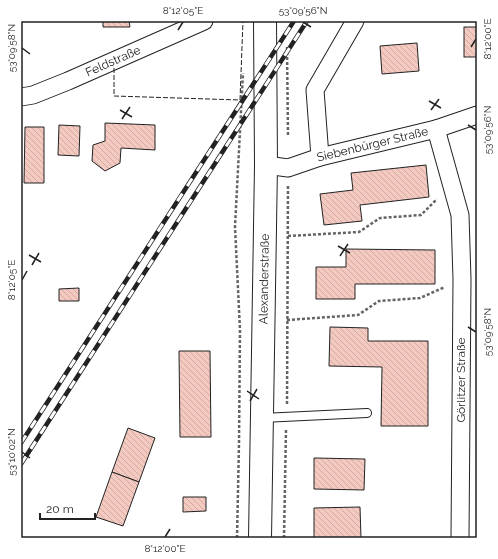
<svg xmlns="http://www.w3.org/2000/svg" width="498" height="559" font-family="Raleway,sans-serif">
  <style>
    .building { fill: url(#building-back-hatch); stroke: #222 }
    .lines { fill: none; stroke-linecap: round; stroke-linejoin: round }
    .service-casing { stroke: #222; stroke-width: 10 }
    .minor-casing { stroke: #222; stroke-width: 19 }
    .secondary-casing { stroke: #222; stroke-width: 24 }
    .path { stroke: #646464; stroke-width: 2.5; stroke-dasharray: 3 2; stroke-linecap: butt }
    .service { stroke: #fff; stroke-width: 8 }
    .minor { stroke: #fff; stroke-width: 17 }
    .secondary { stroke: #fff; stroke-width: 22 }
    .rail-casing { stroke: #222; stroke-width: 4.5 }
    .rail { stroke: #fff; stroke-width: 3; stroke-dasharray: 9; stroke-linecap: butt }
    .fence { stroke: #222; stroke-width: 1; stroke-dasharray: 5 2; stroke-linecap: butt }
    .ticks { fill: none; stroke: #222; stroke-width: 1.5 }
    .labels { text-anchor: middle; stroke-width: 3; stroke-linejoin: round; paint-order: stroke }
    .street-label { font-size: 12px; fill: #222; stroke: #fff }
    .neatline { fill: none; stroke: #222; stroke-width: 1.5 }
    .ticks-label { font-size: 10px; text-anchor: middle; fill: #222 }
  </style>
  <defs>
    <pattern id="building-back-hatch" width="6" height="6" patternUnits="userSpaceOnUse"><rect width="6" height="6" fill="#f3c9c0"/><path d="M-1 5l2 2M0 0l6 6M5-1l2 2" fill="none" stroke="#d0aca5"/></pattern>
  </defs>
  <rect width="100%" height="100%" fill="#fff"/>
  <!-- building -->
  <g class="building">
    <polygon points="103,21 129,21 130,27 103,27"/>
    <rect x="464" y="27" width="13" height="30"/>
    <polygon points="417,43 419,71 382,74 380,46"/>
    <polygon points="105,123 155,125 155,150 121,148 120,163 105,171 92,161 93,145 105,141"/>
    <polygon points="59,125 80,126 79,156 58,155"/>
    <polygon points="25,127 44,127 44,183 24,183"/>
    <polygon points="426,165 429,197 360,205 362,221 324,225 320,194 353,190 351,173"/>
    <polygon points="346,249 435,250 435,284 355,284 355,299 316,299 316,267 346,267"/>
    <polygon points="79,288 79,301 59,301 59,289"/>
    <polygon points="330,327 368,328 368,341 428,341 428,426 381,426 382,367 329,366"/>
    <polygon points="179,351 210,351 211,437 180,437"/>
    <polygon points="128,428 155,438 139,482 112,472"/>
    <polygon points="314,458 365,459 364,490 314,489"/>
    <polygon points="112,472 139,482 123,526 96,517"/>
    <polygon points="183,497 206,497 206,511 183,512"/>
    <polygon points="360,507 361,538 314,538 314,508"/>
  </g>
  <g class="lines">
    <!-- service casing -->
    <g class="service-casing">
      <polyline id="service" points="262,418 367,413"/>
    </g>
    <!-- minor casing -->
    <g class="minor-casing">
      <g id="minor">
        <path id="s1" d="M21,97l12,-2 35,-14 136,-60"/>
        <polyline points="436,129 460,215 462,279 460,538"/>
        <polyline points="320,157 315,90 355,21"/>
        <path id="s2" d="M266,165l22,3 32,-11 116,-28 41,-14"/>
      </g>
    </g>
    <!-- secondary casing -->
    <g class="secondary-casing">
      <g id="secondary">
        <path id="s3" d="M260,538l6,-373 -1,-144"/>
      </g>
    </g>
    <!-- path -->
    <g class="path">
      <polyline points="287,47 288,136"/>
      <polyline points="288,236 359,232 380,218 421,215 437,199"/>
      <polyline points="287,320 358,315 379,301 420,298 445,287"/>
      <polyline points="287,404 288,185"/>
      <polyline points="237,538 239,443 240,330 235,227 243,73"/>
      <polyline points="284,538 286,429"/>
    </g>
    <!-- service -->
    <use href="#service" class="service"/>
    <!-- minor -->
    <use href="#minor" class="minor"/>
    <!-- secondary -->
    <use href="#secondary" class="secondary"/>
    <!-- rail casing -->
    <g class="rail-casing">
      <g id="rail">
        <polyline points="21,443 294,21"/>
        <polyline points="21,464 307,21"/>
      </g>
    </g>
    <!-- rail -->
    <use href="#rail" class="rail"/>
    <!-- fence -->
    <polyline class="fence" points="114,68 114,96 240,100 243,21"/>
  </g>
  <!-- ticks -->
  <path class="ticks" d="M303,22l8,5M178,30l5,-8M471,47l5,-8M22,48l8,6M429,101l12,7M120,110l12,7M431,110l8,-11M122,119l8,-12M468,125l8,5M338,246l12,7M29,255l12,7M340,256l8,-12M32,265l7,-12M22,280l5,-9M468,327l8,5M247,391l12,8M250,401l7,-12M22,452l8,6M165,537l5,-8"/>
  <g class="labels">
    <!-- street labels -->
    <g class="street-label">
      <text dy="4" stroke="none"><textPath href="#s1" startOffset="99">Feldstraße</textPath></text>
      <text dy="4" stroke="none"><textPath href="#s2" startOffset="110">Siebenbürger Straße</textPath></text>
      <text dy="4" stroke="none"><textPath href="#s3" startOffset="259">Alexanderstraße</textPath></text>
      <text transform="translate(461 380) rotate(-90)" y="4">Görlitzer Straße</text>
    </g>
  </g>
  <!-- border -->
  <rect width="498" height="559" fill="none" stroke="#ffffff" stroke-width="44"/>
  <!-- scale -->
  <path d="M40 513v6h55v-6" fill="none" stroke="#222222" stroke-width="2"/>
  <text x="46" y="513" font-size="12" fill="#222222" stroke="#ffffff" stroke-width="3" paint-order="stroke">20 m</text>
  <rect x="22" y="22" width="454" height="515" class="neatline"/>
  <g class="ticks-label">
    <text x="183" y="14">8°12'05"E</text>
    <text x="303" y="14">53°09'56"N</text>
    <text transform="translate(487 39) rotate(-90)" y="4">8°12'00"E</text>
    <text transform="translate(11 48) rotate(-90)" y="4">53°09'58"N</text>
    <text transform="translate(487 130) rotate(-90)" y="4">53°09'56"N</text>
    <text transform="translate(11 280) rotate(-90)" y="4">8°12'05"E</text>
    <text transform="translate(487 332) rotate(-90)" y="4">53°09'58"N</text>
    <text transform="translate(11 452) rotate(-90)" y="4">53°10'02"N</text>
    <text x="165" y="552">8°12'00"E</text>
  </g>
</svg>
